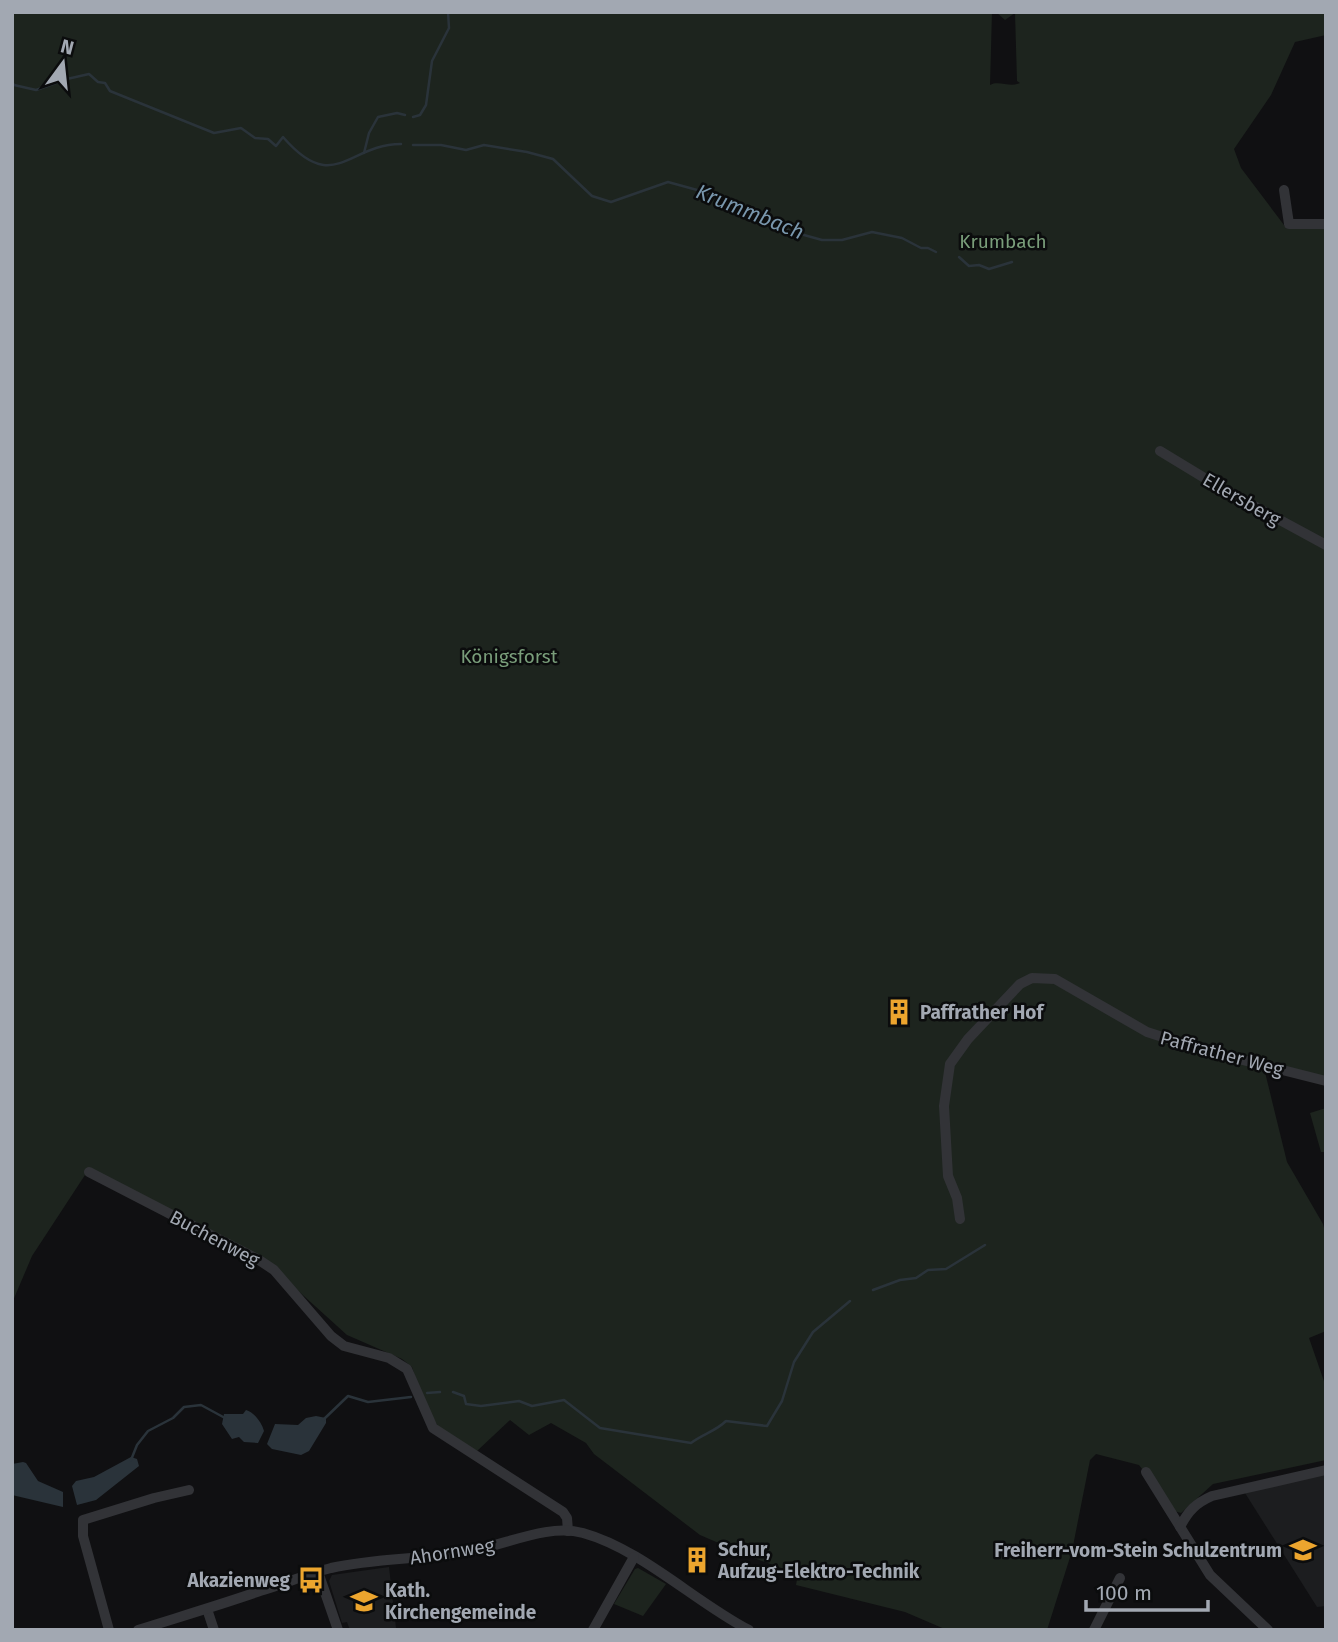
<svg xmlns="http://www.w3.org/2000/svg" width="1338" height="1642" font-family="'Fira Sans',sans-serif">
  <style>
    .built { fill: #1c1d1f }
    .green { fill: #1d241e }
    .water { fill: #2a333a }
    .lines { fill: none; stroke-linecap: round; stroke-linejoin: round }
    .stream { stroke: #2a333a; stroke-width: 2.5 }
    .minor { stroke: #323337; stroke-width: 10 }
    .labels { text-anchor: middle; stroke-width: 5; stroke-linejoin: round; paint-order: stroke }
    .park-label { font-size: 19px; fill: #799d7a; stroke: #0b0c0d }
    .street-label { font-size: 19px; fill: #a2a8b2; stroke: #0b0c0d }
    .poi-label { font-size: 19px; font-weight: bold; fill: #a2a8b2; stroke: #0b0c0d; text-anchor: start }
    .water-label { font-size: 21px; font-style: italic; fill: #7997ad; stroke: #0b0c0d }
  </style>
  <rect width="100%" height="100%" fill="#101012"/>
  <!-- built -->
  <g class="built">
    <polygon points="1326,1473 1326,1606 1317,1607 1245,1493"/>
    <polygon points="389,1567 396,1628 350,1630 347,1622 342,1623 329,1581 332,1575"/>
  </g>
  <!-- green -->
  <g class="green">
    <path d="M12,12h980l-2,73c9,-5 20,3 30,-2l-3,-2 -2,-68 -10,7 -9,-8h330v23l-31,7 -24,53 -37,54 7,19 46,61 39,-4v852l-64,-17 25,102 36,62 3,12v95l-17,7 17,49v73l-113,24 -32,29 -7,-2 -35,-46 -43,-11 -6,6 -18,91 -25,79h-100l-42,-18 -109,-27 2,-11 -47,-17 -51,-22 -106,-81 -8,-11 -35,-20 -22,12 -19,-15 -33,31 -38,-23 -16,-27 -11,-34 -10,-8 -55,-24 -74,-67 -188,-93 -53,81 -20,47z"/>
    <polygon points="1326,1108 1326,1152 1321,1152 1310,1113"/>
    <polygon points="638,1568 666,1584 643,1616 614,1604 635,1569"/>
  </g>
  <!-- water -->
  <g class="water">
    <path d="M246,1410c8,2 16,13 18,21l-6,12 -14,-1 -5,-5 -7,2 -10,-15 2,-10h19z"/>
    <polygon points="316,1416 326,1418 326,1423 309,1451 301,1455 272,1449 267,1444 275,1424 298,1425 306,1418"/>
    <polygon points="131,1457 137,1459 139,1466 96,1500 77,1505 72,1486 76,1481 94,1477"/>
    <polygon points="23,1462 26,1463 38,1481 63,1492 63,1507 12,1495 12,1464"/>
  </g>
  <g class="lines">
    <!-- stream -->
    <g class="stream">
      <path d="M12,82l2,3 22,5 31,-11 22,-5 9,8 7,1 5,8 104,42 27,-5 14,10 13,1 8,7 7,-9c51,59 65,7 118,7"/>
      <polyline points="413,117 420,115 426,105 432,61 449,28 448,12"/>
      <polyline points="413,145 441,145 466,150 484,145 527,152 553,159 592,196 611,202 668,182 719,196 735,210 786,230 822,240 842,240 872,232 902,238 921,248 928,248 936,252"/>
      <polyline points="364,153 369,133 378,117 397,113 405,115"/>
      <polyline points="959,257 969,266 979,265 989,269 1012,262"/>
      <polyline points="873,1290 900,1280 916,1278 928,1270 946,1269 985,1245"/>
      <path d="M453,1392l11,4 2,8 15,2 38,-5 13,5 32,-6 36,28 91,15c12,-9 25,-12 35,-22l41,5 15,-25 12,-39 19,-30 37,-31"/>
      <polyline points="427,1393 440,1392"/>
      <polyline points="323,1420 348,1396 368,1402 411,1397"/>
      <polyline points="131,1460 137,1445 148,1431 173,1418 184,1407 201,1405 225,1418"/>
    </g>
    <!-- minor -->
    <g class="minor">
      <polyline points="1284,190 1289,224 1326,224"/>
      <polyline points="1160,451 1221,488 1326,545"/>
      <polyline points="89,1172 259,1260 274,1270 331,1336 344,1346 389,1358 407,1369 433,1428 563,1512 567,1518 568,1531"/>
      <polyline points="960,1219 957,1198 948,1176 944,1106 950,1064 968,1039 1020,984 1032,978 1055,979 1147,1032 1203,1050 1326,1081"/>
      <polyline points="1146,1472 1210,1575 1268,1630"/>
      <path d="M1180,1527c8,-16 16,-24 32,-31l114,-26"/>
      <polyline points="318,1572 338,1630"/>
      <polyline points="207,1609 214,1630"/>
      <polyline points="109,1630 83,1536 83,1520 154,1498 189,1490"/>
      <path d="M138,1630c41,-13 82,-25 122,-39 24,-7 47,-17 71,-23 49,-11 99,-8 148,-19 33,-7 71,-25 104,-16 58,16 112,69 166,97"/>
      <polyline points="593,1630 634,1557"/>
      <polyline points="1094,1630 1120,1578"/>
    </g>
  </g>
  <!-- icons -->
  <defs>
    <g id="building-bare" transform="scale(2.1)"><path d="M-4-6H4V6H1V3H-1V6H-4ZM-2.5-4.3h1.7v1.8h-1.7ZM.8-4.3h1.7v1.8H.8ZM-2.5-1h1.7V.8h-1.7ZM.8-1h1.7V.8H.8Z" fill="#eca52e" stroke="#0b0c0d" stroke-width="2.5" paint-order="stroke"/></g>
    <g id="school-bare" transform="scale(2.1)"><path d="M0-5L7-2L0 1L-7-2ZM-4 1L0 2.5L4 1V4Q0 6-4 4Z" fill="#eca52e" stroke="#0b0c0d" stroke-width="2.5" paint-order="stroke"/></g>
    <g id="bus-bare" transform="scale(2.1)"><path d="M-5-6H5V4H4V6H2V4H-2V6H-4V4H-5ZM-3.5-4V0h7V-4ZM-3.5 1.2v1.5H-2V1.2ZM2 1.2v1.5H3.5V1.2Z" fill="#eca52e" stroke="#0b0c0d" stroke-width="2.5" paint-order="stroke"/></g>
  </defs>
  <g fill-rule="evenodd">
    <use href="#building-bare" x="899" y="1012"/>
    <use href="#school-bare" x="1303" y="1550"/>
    <use href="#building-bare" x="697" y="1560"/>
    <use href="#bus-bare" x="311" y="1580"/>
    <use href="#school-bare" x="364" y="1601"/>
  </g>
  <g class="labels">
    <!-- park labels -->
    <g class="park-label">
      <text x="1003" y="248">Krumbach</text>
      <text x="509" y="663">Königsforst</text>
    </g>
    <!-- street labels -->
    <g class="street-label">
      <text transform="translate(1242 499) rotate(30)" y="7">Ellersberg</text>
      <text transform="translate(1222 1053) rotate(15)" y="7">Paffrather Weg</text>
      <text transform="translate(215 1238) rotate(28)" y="7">Buchenweg</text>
      <text transform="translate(452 1551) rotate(-9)" y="7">Ahornweg</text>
    </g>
    <!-- poi labels -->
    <g class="poi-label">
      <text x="920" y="1019">Paffrather Hof</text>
      <text x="718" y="1556">Schur,<tspan x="718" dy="22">Aufzug-Elektro-Technik</tspan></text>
      <text x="1282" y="1557" text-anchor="end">Freiherr-vom-Stein Schulzentrum</text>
      <text x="290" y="1587" text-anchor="end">Akazienweg</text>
      <text x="385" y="1597">Kath.<tspan x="385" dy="22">Kirchengemeinde</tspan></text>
    </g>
    <!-- water labels -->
    <g class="water-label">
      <text transform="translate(750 212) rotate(22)" y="7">Krummbach</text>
    </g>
  </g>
  <!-- border -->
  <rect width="1338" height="1642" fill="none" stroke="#a2a8b2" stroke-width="28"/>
  <!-- north arrow -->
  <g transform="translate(63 63) rotate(15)" stroke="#0b0c0d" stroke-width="5" paint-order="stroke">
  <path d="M0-5L12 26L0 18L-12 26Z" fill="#a2a8b2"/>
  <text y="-10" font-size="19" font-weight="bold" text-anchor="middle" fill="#a2a8b2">N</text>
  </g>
  <!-- scale -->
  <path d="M1086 1600v10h122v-10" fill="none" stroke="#a2a8b2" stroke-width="3.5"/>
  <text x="1096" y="1600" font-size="21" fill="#a2a8b2" stroke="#0b0c0d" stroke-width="5" paint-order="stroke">100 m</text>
</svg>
